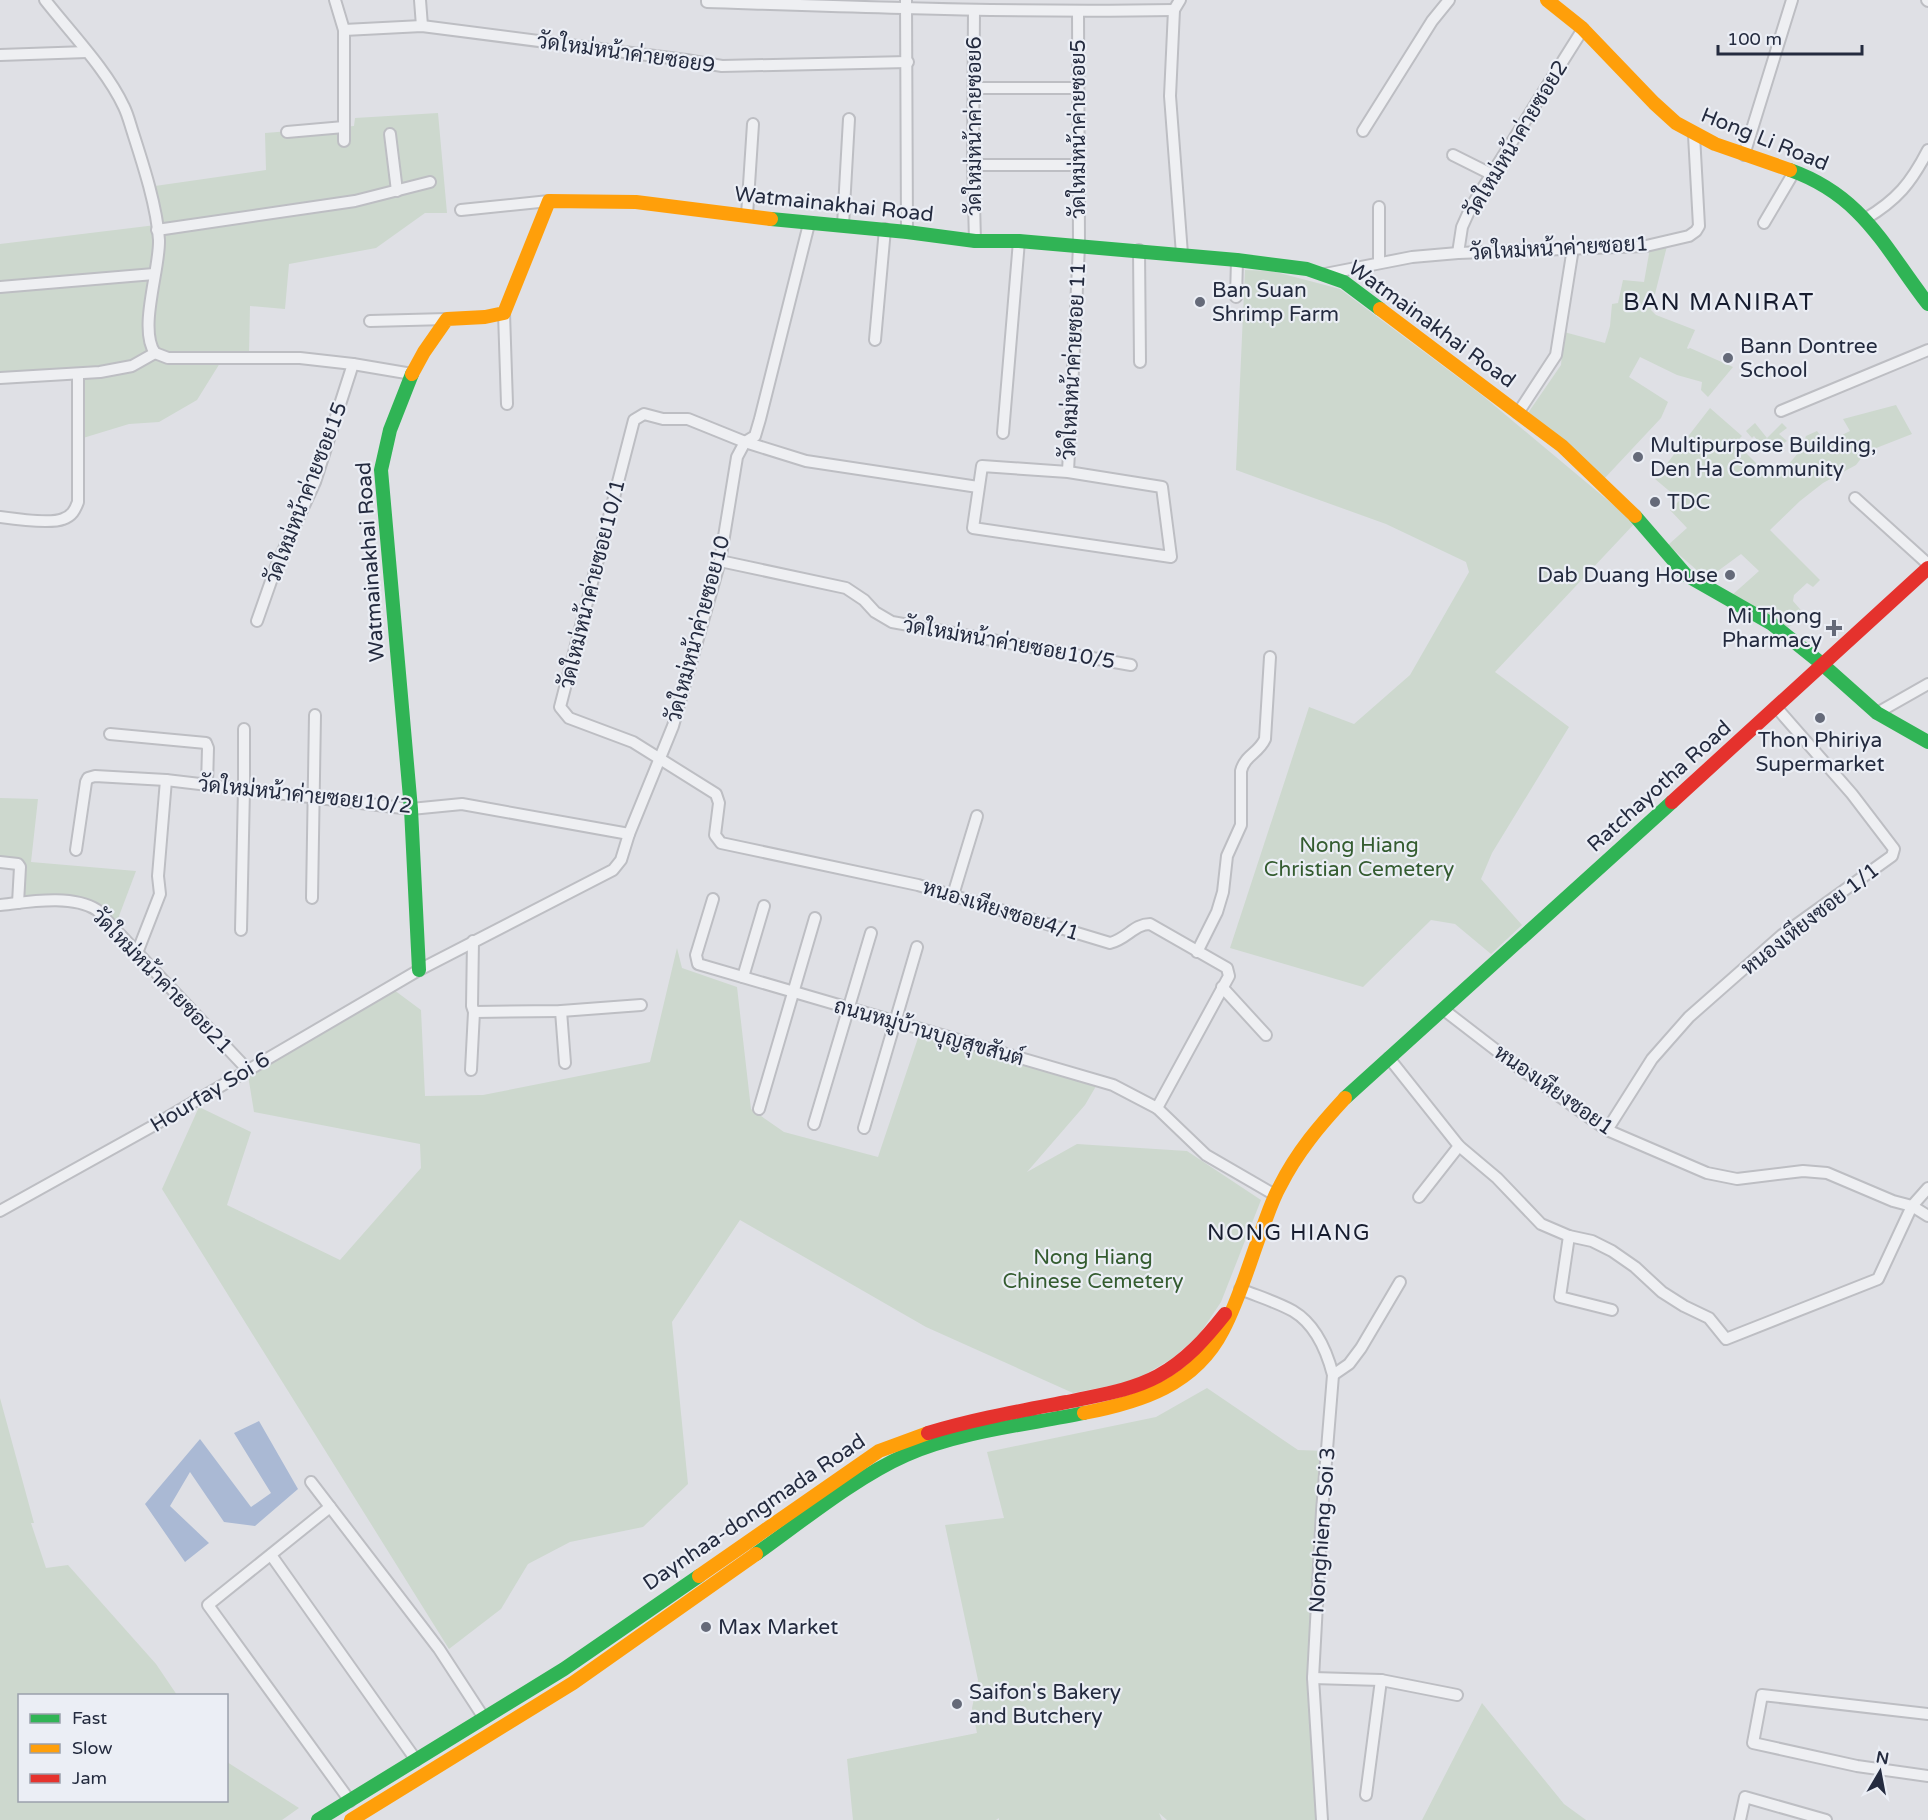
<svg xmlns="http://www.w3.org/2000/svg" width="1928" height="1820" font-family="'Varela Round',Sarabun,sans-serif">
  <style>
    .green { fill: #cdd8ce }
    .water { fill: #aab9d4 }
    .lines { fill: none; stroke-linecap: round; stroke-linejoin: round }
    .street-casing { stroke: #bdbec3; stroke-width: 14 }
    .street { stroke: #eeeff2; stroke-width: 10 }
    .fast { stroke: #30b455; stroke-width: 14 }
    .slow { stroke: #ff9f0a; stroke-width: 14 }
    .jam { stroke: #e5322d; stroke-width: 14 }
    .poi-dot { fill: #656a79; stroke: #ebeef5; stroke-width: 2 }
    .labels { text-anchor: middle; stroke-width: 4.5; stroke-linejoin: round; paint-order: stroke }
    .street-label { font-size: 21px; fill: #242b3f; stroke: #ebeef5 }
    .poi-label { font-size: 21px; fill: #242b3f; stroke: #ebeef5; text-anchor: start }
    .park-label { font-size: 21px; fill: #345c30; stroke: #ebeef5 }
    .neighbourhood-label { font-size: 22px; letter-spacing: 1.5px; fill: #171d2f; stroke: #ebeef5 }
    .quarter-label { font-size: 24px; letter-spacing: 1.5px; fill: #171d2f; stroke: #ebeef5 }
  </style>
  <rect width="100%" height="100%" fill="#dfe0e5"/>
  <!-- green -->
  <g class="green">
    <polygon points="438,113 447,213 425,213 376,248 289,264 285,309 250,306 249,354 220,363 197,400 159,422 129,424 83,438 77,374 0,378 0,244 156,225 148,187 266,170 265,133 354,126 355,118"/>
    <polygon points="1667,246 1651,310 1656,315 1695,330 1687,348 1688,349 1690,348 1733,367 1708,397 1701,390 1702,382 1677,375 1640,357 1629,377 1668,402 1661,418 1602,481 1526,416 1561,365 1564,332 1605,343 1610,326 1612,304 1618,303 1623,280 1644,282 1650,248"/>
    <polygon points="1245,270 1272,271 1340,289 1483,396 1635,523 1495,672 1569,727 1492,853 1481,879 1522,925 1491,954 1455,924 1431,920 1363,987 1230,948 1309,707 1354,724 1410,675 1469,572 1466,562 1386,524 1236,470"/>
    <path d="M1896,405l16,29 -46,18 -10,13 -33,18 -23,18 -30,29 50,50 -7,7 -6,-4 -13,12 -1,6 13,15 -19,12 -10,-9h-8l-38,-23 28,-25 -18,-17 -34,25 -39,-34 19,-17 -17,-18 10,-10 -25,-21 55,-71 32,28 -6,6 2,3 29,29c19,-1 34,-22 39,-38l11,-5 9,12 24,-12 -7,-12z"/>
    <polygon points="1755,423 1767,438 1782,423 1787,428 1779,434 1787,441 1781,445 1777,439 1771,442 1764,450 1754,436 1752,438 1746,431"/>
    <polygon points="0,798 38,799 31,862 136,871 116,924 97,904 83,897 22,896 23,866 17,857 0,857"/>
    <polygon points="677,948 682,968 737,987 751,1109 784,1132 878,1157 921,1029 1099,1081 1085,1105 1027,1172 1077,1144 1187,1151 1261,1200 1221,1302 1199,1335 1173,1358 1134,1381 1073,1393 926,1327 740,1220 672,1322 688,1484 643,1527 570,1542 528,1564 501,1609 449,1649 162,1189 199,1107 251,1132 227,1205 340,1260 421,1168 420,1144 254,1112 247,1069 390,987 421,1010 425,1096 483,1095 650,1062"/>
    <polygon points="1207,1388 1298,1450 1326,1451 1314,1687 1322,1820 1167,1820 1159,1813 1162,1820 999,1820 999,1818 996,1820 853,1820 847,1759 977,1733 972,1708 978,1680 945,1525 1004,1518 987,1452 1156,1417"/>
    <polygon points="0,1398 34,1523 31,1523 46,1568 68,1565 156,1664 177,1695 20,1696 20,1800 226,1800 227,1762 299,1808 282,1820 0,1820"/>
    <polygon points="1482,1703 1564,1804 1586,1820 1422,1820"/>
  </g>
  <!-- water -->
  <polygon class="water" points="259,1421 298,1489 255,1526 224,1522 190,1472 170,1506 209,1543 185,1562 145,1504 200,1439 251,1507 271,1493 234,1433"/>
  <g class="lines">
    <!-- street casing -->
    <g class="street-casing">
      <g id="street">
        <path d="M45,0c25,32 62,70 79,107 4,8 6,17 9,26 10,31 24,74 26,107 1,29 -21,89 -4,113l13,5h132l53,6 59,10"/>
        <polyline points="335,0 344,30 344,141"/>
        <polyline points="420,0 422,26"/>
        <path d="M707,0v2c155,5 311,11 467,8"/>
        <polyline points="906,0 907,232"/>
        <polyline points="1180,0 1174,10 1170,96 1182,254"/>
        <polyline points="1927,0 1928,1"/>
        <polyline points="974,10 973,165 975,241"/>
        <polyline points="344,30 422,26 686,60 722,66 908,62"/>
        <polyline points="0,55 87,52"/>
        <polyline points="974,88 1078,88"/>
        <polyline points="1363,131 1432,21 1449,0"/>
        <polyline points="287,132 344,127"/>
        <polyline points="390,134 397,191"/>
        <polyline points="1453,155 1491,174"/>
        <polyline points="1744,155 1792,0"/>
        <polyline points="973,165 1078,165"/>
        <polyline points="461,210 549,201"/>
        <polyline points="747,215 753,124"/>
        <path d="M1865,219c32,-19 46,-36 63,-69"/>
        <polyline points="1764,223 1794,172"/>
        <polyline points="843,225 849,119"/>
        <polyline points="157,230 355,201 430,182"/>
        <polyline points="1139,250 1140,362"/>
        <polyline points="1458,253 1462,227 1471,207 1583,29"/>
        <polyline points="1379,262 1379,207"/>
        <polyline points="1325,274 1412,257 1458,253 1646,246 1689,236 1696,231 1699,226 1694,135"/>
        <polyline points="0,287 154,274"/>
        <polyline points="1236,297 1237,260"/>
        <polyline points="504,313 507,404"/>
        <polyline points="370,321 447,319"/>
        <polyline points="875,340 885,229"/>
        <polyline points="0,378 100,372 132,366 155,353"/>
        <polyline points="1781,411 1928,350"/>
        <polyline points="1518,413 1556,355 1573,248"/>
        <polyline points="1003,433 1019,241"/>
        <polyline points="1068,472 1162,487 1171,557 973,528 982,466 1068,472 1079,246 1078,12"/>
        <path d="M978,487l-172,-26 -61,-19 -57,-23h-25l-19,-5 -10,6 -74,287 9,11 64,24 83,52 3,9 -4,32 6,8 197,42 192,58c17,-4 24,-19 40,-19l77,44 2,8 -72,132"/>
        <polyline points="1855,498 1928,564"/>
        <path d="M0,517c14,2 51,7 63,2 9,-3 12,-9 15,-17v-128"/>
        <polyline points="720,561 846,588 864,600 875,612 892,622 1131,665"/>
        <polyline points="257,621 277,564 315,482 353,364"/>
        <polyline points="1877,713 1928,684"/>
        <polyline points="110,734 206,743 208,748 207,785"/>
        <polyline points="76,850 86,782 88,778 95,776 166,780 411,809 462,804 629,834"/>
        <polyline points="0,862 18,864 20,867 18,903"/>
        <polyline points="953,895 977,816"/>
        <polyline points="312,898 315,715"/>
        <polyline points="713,899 696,955 698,964 1113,1085 1157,1108 1206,1155 1275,1195"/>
        <path d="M0,905c28,-3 72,-11 97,5l150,159"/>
        <polyline points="241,930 244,789 244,729"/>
        <path d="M1197,952l20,-40 6,-20 4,-36 14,-31v-54c4,-16 17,-17 24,-32l5,-82"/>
        <polyline points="137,953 160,894 158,876 166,780"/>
        <polyline points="743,977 764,906"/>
        <polyline points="1222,987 1266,1035"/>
        <polyline points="1444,1010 1518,1067 1607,1130 1707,1173 1737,1179 1803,1171 1827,1173 1893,1201 1912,1206 1928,1216"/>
        <polyline points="561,1011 565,1063"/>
        <polyline points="474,1012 561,1011 641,1005"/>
        <polyline points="1389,1058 1459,1146 1497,1178 1541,1224 1569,1236 1592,1241 1612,1251 1635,1267 1662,1292 1684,1306 1709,1318 1726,1339 1878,1279 1912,1206 1928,1188"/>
        <polyline points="471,1070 474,1012 472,1006 473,941"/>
        <polyline points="759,1109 815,918"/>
        <polyline points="814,1124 871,933"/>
        <polyline points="864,1128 917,947"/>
        <polyline points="1607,1130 1652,1059 1689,1017 1782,935 1892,856 1894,849 1852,794 1776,707"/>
        <polyline points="1419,1197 1459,1146"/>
        <polyline points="0,1211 151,1127 419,970 613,870 621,860 629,834 673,726 720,561 737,457 745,442 755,436 760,419 809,224"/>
        <polyline points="1569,1236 1560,1297 1612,1310"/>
        <path d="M1240,1289c17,7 37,13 53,22 22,13 34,41 40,64l-11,136 -9,167 9,142"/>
        <polyline points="1333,1375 1349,1364 1361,1348 1400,1282"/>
        <polyline points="311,1482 439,1649 484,1718"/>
        <polyline points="330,1507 208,1605 350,1801"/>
        <polyline points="271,1555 416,1760"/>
        <polyline points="1313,1678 1381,1680 1457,1695"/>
        <polyline points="1928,1714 1762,1695 1753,1743 1857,1766 1928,1776"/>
        <polyline points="1366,1795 1381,1680"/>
        <polyline points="1740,1820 1745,1797 1826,1820"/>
      </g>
    </g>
    <!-- street -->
    <use href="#street" class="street"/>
    <!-- fast -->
    <g class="fast">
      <path d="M1790,170c73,26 94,77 138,134"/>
      <polyline points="771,219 907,232 975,241 1019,241 1237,260 1307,269 1344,282 1380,309"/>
      <polyline points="412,374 390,430 381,470 411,809 419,970"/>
      <polyline points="1635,516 1686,575 1772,624 1822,664 1877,713 1928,742"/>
      <polyline points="1345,1098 1672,802"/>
      <path d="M756,1554c45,-32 100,-77 150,-99 56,-24 119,-30 178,-42"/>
      <polyline points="318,1820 564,1669 699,1576"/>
    </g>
    <!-- slow -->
    <g class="slow">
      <polyline points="1547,0 1582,28 1654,103 1676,123 1715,144 1790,170"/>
      <polyline points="1380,309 1562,446 1635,516"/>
      <polyline points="412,374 424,352 447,319 485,317 504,313 549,201 636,202 771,219"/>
      <path d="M1084,1413c57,-11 111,-28 139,-83 16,-30 26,-66 38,-98 6,-15 11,-32 19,-46 17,-34 40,-61 65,-88"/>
      <polyline points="699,1576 879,1451 928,1433"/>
      <polyline points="351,1820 573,1683 756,1554"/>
    </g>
    <!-- jam -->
    <g class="jam">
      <polyline points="1672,802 1928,568"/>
      <path d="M928,1433c46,-14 92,-22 139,-31 31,-7 63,-11 91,-26 28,-15 48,-38 67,-62"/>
    </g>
  </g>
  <!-- markers -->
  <g class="poi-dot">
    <circle cx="1200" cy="302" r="6"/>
    <circle cx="1728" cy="358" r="6"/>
    <circle cx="1638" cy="457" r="6"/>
    <circle cx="1655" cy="502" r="6"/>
    <circle cx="1730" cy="575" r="6"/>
    <path d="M1831 619h6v6h6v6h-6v6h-6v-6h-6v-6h6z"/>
    <circle cx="1820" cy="718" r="6"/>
    <circle cx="706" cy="1627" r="6"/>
    <circle cx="957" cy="1704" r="6"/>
  </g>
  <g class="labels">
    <!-- street labels -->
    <g class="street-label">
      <text transform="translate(626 53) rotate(8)" y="7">วัดใหม่หน้าค่ายซอย9</text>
      <text transform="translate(974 126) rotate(-90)" y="7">วัดใหม่หน้าค่ายซอย6</text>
      <text transform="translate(1078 129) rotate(-90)" y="7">วัดใหม่หน้าค่ายซอย5</text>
      <text transform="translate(1516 139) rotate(-59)" y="7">วัดใหม่หน้าค่ายซอย2</text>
      <text transform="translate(1765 139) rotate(22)" y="7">Hong Li Road</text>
      <text transform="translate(834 204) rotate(6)" y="7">Watmainakhai Road</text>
      <text transform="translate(1559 248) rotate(-3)" y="7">วัดใหม่หน้าค่ายซอย1</text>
      <text transform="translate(1432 324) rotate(36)" y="7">Watmainakhai Road</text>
      <text transform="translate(1073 361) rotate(-87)" y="7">วัดใหม่หน้าค่ายซอย 11</text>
      <text transform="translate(306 493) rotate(-69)" y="7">วัดใหม่หน้าค่ายซอย15</text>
      <text transform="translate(370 562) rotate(-94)" y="7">Watmainakhai Road</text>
      <text transform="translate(592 584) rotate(-76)" y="7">วัดใหม่หน้าค่ายซอย10/1</text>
      <text transform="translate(698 629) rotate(-75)" y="7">วัดใหม่หน้าค่ายซอย10</text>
      <text transform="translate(1009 643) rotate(10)" y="7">วัดใหม่หน้าค่ายซอย10/5</text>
      <text transform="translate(1659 786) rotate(-42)" y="7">Ratchayotha Road</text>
      <text transform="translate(305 795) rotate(6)" y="7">วัดใหม่หน้าค่ายซอย10/2</text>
      <text transform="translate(1001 910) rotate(17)" y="7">หนองเหียงซอย4/1</text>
      <text transform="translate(1810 919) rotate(-38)" y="7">หนองเหียงซอย 1/1</text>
      <text transform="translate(162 981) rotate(46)" y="7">วัดใหม่หน้าค่ายซอย21</text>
      <text transform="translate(929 1032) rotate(16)" y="7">ถนนหมู่บ้านบุญสุขสันต์</text>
      <text transform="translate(1554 1090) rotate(35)" y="7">หนองเหียงซอย1</text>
      <text transform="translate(210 1092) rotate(-31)" y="7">Hourfay Soi 6</text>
      <text transform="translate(754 1512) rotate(-34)" y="7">Daynhaa-dongmada Road</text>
      <text transform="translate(1322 1530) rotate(-86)" y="7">Nonghieng Soi 3</text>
    </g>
    <!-- poi labels -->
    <g class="poi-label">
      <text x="1212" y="297">Ban Suan<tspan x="1212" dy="24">Shrimp Farm</tspan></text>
      <text x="1740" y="353">Bann Dontree<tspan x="1740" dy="24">School</tspan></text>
      <text x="1650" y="452">Multipurpose Building,<tspan x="1650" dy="24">Den Ha Community</tspan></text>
      <text x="1667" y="509">TDC</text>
      <text x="1718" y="582" text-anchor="end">Dab Duang House</text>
      <text x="1822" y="623" text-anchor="end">Mi Thong<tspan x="1822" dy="24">Pharmacy</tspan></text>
      <text x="1820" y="747" text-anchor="middle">Thon Phiriya<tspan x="1820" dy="24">Supermarket</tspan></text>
      <text x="718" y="1634">Max Market</text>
      <text x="969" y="1699">Saifon's Bakery<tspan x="969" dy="24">and Butchery</tspan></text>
    </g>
    <!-- park labels -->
    <g class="park-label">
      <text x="1359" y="852">Nong Hiang<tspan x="1359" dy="24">Christian Cemetery</tspan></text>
      <text x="1093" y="1264">Nong Hiang<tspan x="1093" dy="24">Chinese Cemetery</tspan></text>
    </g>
    <!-- neighbourhood labels -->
    <g class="neighbourhood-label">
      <text x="1289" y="1240">NONG HIANG</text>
    </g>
    <!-- quarter labels -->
    <g class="quarter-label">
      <text x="1719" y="310">BAN MANIRAT</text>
    </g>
  </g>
  <!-- legend -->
  <rect x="18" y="1694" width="210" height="108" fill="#ebeef5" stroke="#9ba0ac" stroke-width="1.5"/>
  <rect x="30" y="1714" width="30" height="9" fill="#30b455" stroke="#9ba0ac" stroke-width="1.5"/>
  <text x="72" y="1724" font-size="18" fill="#242b3f">Fast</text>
  <rect x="30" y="1744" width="30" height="9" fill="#ff9f0a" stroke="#9ba0ac" stroke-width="1.5"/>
  <text x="72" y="1754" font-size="18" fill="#242b3f">Slow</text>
  <rect x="30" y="1774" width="30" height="9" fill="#e5322d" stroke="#9ba0ac" stroke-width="1.5"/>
  <text x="72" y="1784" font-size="18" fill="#242b3f">Jam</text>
  <!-- north arrow -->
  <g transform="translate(1880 1772) rotate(10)" stroke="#ebeef5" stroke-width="4.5" paint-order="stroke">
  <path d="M0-4.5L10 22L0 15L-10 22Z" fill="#242b3f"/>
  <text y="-9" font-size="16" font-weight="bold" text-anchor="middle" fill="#242b3f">N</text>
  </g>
  <!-- scale -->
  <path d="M1718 45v9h144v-9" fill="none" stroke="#242b3f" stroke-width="3"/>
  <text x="1727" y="45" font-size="18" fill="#242b3f" stroke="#ebeef5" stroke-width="4.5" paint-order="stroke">100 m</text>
</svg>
